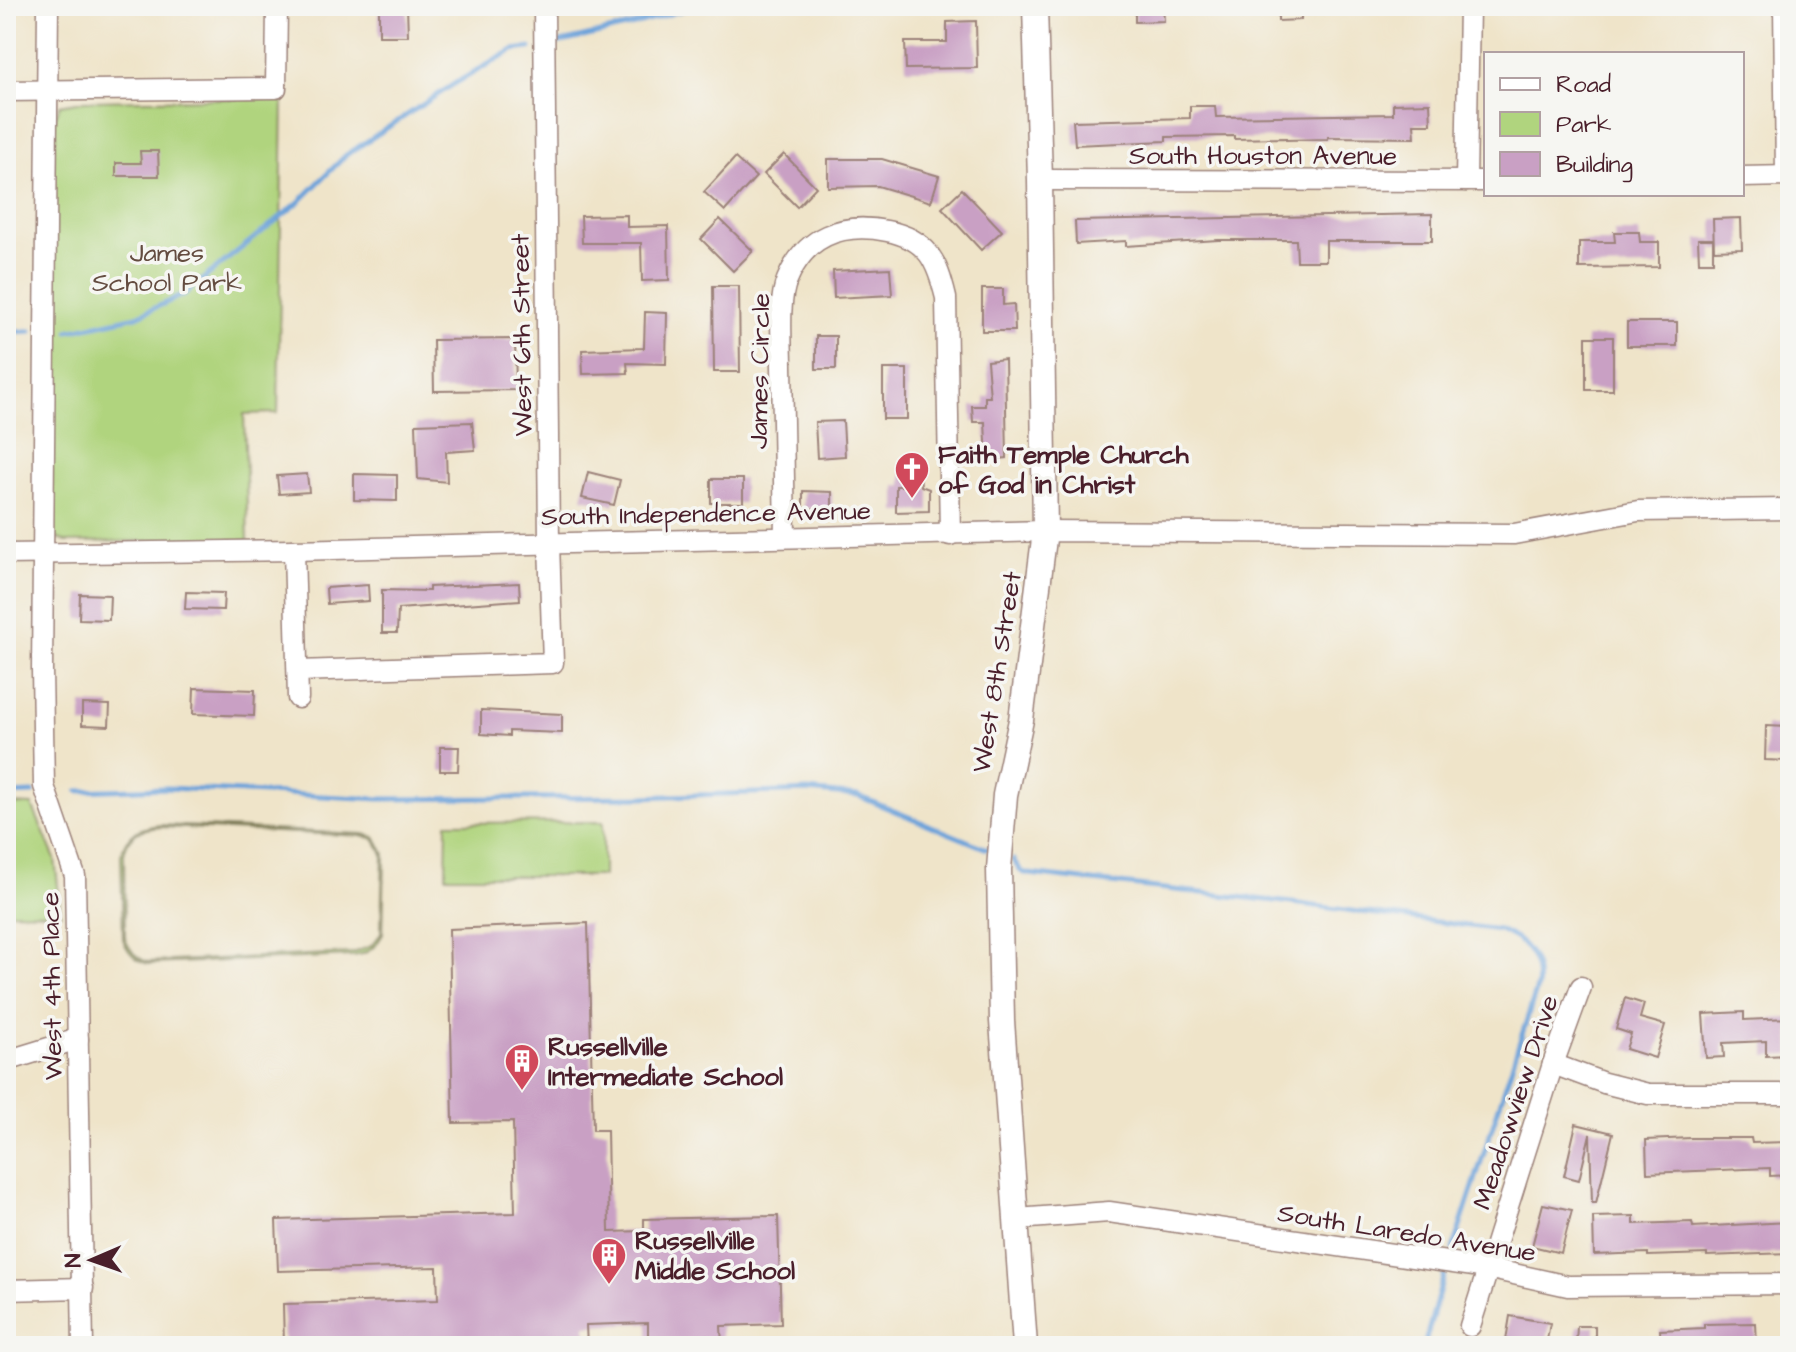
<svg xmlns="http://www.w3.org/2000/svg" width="1796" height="1352" font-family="'Architects Daughter',sans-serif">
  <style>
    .green { fill: #b0d47e; stroke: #7d7a54; stroke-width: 2; fill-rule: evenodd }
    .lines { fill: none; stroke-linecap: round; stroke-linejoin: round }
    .stream { stroke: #6da3da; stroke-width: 5 }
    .building { fill: #c9a0c4 }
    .minor-casing { stroke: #9c827a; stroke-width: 23 }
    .tertiary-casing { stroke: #9c827a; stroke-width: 27 }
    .minor { stroke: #fff; stroke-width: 20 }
    .tertiary { stroke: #fff; stroke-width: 24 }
    .labels { text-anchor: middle; stroke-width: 7; stroke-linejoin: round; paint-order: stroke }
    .street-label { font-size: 26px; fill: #4a1f2b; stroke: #f6f6f2 }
    .park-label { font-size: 26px; fill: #644c40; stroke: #f6f6f2 }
    .poi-label { font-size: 26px; font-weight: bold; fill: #4a1f2b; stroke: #f6f6f2; text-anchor: start }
  </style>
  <rect width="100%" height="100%" fill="#f6f6f2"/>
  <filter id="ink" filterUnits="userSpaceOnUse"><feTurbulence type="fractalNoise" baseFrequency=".0125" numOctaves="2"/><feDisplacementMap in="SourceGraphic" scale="16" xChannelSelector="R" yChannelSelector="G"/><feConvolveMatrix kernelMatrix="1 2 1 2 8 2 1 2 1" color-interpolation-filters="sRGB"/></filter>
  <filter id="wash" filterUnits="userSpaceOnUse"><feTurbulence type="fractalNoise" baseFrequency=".006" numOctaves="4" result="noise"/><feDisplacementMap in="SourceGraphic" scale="32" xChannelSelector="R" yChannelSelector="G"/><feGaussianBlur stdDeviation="1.8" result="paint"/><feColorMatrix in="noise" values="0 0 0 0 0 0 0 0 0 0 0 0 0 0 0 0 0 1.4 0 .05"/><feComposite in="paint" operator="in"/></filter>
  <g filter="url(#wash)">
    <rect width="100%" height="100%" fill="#efe4c9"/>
    <!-- green -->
    <g class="green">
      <polygon points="283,98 278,413 244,414 248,540 66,542 51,536 54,121 60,105 83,101"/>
      <polygon points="6,804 32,805 55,859 61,913 6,912"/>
      <polygon points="603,822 603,876 446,876 447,823"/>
      <path d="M161,825l203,9 11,3 10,17 -2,80c-7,13 -15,20 -30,22l-205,8c-13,-4 -21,-13 -25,-25l-2,-84c5,-23 19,-28 40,-30zM162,827l202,9 10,3 9,15 -2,80 -10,12 -18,7 -205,9c-12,-4 -19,-13 -23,-24l-1,-84c4,-21 18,-26 38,-27z"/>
    </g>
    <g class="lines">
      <!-- stream -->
      <g class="stream">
        <polyline points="558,43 634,25 695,6"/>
        <polyline points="68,331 137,316 183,295 298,203 346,155 454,84 513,50 530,48"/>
        <polyline points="6,332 31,331"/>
        <polyline points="78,791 167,788 380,799 640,797 808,791 858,796 987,849"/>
        <polyline points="6,794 33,793"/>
        <path d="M1013,860l9,12 7,2 255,28 215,28c25,10 42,29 38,58l-84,261"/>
        <polyline points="1424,1346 1444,1275"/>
      </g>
    </g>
    <g id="blocks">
      <!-- building -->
      <g class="building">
        <polygon points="379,6 407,6 408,36 379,36"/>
        <polygon points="1135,6 1163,6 1164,21 1135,22"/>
        <polygon points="1278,6 1301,6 1301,20 1278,21"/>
        <polygon points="976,21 977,68 906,69 905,42 947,42 947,22"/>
        <polygon points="1430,103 1431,124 1414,124 1415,138 1328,137 1328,139 1286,140 1286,138 1234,139 1234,136 1166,137 1166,141 1075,145 1073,121 1190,118 1190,106 1215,106 1216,117 1393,114 1393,104"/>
        <polygon points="140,151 158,151 159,176 116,176 116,163 141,163"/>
        <polygon points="784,154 816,187 797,207 764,174"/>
        <polygon points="735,158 756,177 725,211 704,192"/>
        <polygon points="828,159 882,159 939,176 931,202 878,186 828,187"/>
        <polygon points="962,189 1002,231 981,250 942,208"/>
        <polygon points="1432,214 1432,241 1326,241 1326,261 1297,261 1296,240 1218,240 1126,246 1126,241 1076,244 1075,221"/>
        <polygon points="627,215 627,227 668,226 669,280 642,281 641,243 582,243 581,216"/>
        <polygon points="1741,218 1742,249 1714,250 1713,219"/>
        <polygon points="720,219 753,251 733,271 701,239"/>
        <polygon points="1614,232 1639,232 1640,242 1659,242 1659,267 1579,268 1579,242 1615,242"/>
        <polygon points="1698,239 1713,239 1713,262 1699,262"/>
        <polygon points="890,268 892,295 834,298 833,271"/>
        <polygon points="713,286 739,286 740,372 714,372"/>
        <polygon points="982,289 1003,289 1003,305 1014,304 1015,331 982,331"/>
        <polygon points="645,312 667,313 666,364 627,363 628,373 583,374 582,350 644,348"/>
        <rect x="1627" y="322" width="50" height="24"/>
        <rect x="816" y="336" width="20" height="33"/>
        <rect x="1586" y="337" width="27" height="53"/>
        <polygon points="515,339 516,390 434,391 433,340"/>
        <polygon points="1005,359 1007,458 987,460 985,422 973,422 972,406 985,406 985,397 990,397 987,361"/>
        <rect x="883" y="369" width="24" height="50"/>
        <polygon points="843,421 845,456 817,458 815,422"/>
        <polygon points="472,422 475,450 446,452 447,482 418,479 416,424"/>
        <polygon points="588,472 620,480 614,505 582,498"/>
        <polygon points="902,472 920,472 921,486 929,489 929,511 896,512 896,486 902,486"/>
        <polygon points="307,474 309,492 279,494 277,476"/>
        <polygon points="354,474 397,475 397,501 354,500"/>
        <rect x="711" y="479" width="32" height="24"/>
        <polygon points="803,491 832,492 832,510 803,508"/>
        <polygon points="519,583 520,600 398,609 397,633 382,633 382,590 429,591 429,587"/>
        <polygon points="368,585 369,601 327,604 326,588"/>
        <polygon points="186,592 224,593 223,610 185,609"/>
        <polygon points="80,594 110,595 109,620 79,619"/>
        <polygon points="194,688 255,690 254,716 193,714"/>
        <polygon points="82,704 110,705 109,726 82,725"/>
        <polygon points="481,710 562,714 562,733 509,731 509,736 481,734"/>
        <polygon points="1766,726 1790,727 1790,761 1765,760"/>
        <polygon points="440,747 459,747 458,771 440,771"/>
        <polygon points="588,923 593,1130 607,1130 609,1232 644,1231 644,1219 778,1216 781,1324 721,1326 722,1346 648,1346 648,1323 586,1325 587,1346 284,1346 283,1304 438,1300 437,1267 278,1271 276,1220 515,1213 513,1122 453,1123 449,929"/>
        <polygon points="1625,998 1644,1004 1640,1018 1665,1025 1655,1058 1626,1049 1631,1034 1616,1029"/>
        <polygon points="1744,1012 1744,1020 1790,1018 1790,1055 1766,1056 1766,1041 1723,1043 1724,1057 1706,1058 1703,1014"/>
        <polygon points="1576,1124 1613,1133 1596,1203 1592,1203 1590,1134 1579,1180 1564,1176"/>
        <polygon points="1691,1138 1751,1138 1752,1143 1790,1142 1790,1175 1770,1176 1770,1168 1647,1173 1646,1140"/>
        <polygon points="1543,1204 1572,1210 1561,1253 1532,1246"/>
        <polygon points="1634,1216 1634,1224 1692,1222 1693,1227 1790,1222 1790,1253 1707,1256 1707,1254 1648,1256 1648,1253 1594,1255 1593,1217"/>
        <polygon points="1510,1316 1550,1323 1546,1346 1505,1346"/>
        <polygon points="1756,1323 1757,1346 1661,1346 1660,1330 1704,1328 1704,1324"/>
        <polygon points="1577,1326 1595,1326 1595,1345 1576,1344"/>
      </g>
    </g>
  </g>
  <g filter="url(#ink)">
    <use href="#blocks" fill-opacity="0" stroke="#9c827a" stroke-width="2"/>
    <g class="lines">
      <!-- minor casing -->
      <g class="minor-casing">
        <g id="minor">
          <polyline points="48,6 42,670 44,786 75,876 83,1346"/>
          <polyline points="1784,6 1786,176"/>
          <polyline points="6,91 276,88 277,6"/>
          <polyline points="1742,177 1790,176"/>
          <polyline points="1040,180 1486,181"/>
          <polyline points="1466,181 1469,6"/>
          <path d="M785,537c-1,-57 -2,-115 -3,-172 0,-23 -4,-64 5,-85 18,-44 55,-58 100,-49 41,8 50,30 59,67l4,237"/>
          <polyline points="294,550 298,698"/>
          <polyline points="6,554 294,550 1045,531 1514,534 1638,511 1790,509"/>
          <polyline points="298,671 553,663 549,543 544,6"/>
          <polyline points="6,1061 78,1039"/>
          <polyline points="1553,1064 1604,1083 1648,1094 1790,1094"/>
          <polyline points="1017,1219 1109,1212 1487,1268 1568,1286 1790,1284"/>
          <polyline points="6,1290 83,1288"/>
          <polyline points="1470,1326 1553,1064 1581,987"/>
        </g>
      </g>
      <!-- tertiary casing -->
      <g class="tertiary-casing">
        <polyline id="tertiary" points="1025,1346 1002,1021 999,869 1005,795 1021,720 1045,531 1040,180 1035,6"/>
      </g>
      <!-- minor -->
      <use href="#minor" class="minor"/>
      <!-- tertiary -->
      <use href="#tertiary" class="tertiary"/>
    </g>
  </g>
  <!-- icons -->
  <defs>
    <g id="church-pin" transform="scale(1.8)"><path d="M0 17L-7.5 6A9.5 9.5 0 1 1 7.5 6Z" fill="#d1495b" stroke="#f6f6f2"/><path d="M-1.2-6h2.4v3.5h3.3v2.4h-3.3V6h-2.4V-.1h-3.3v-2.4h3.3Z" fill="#fff"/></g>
    <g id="building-pin" transform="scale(1.8)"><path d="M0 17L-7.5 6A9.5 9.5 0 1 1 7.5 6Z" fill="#d1495b" stroke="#f6f6f2"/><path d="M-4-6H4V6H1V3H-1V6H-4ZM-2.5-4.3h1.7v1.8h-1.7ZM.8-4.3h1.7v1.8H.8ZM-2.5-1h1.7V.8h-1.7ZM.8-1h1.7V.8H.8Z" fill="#fff"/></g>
  </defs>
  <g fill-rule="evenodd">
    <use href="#church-pin" x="912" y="469"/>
    <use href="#building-pin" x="522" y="1061"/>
    <use href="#building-pin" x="609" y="1255"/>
  </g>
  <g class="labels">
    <!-- street labels -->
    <g class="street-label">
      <text x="1263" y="164">South Houston Avenue</text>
      <text transform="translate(521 335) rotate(-91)" y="9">West 6th Street</text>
      <text transform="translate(759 371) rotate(-89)" y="9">James Circle</text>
      <text transform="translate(706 513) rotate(-1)" y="9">South Independence Avenue</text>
      <text transform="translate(996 672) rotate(-81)" y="9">West 8th Street</text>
      <text transform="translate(51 986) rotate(-91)" y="9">West 4th Place</text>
      <text transform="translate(1515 1102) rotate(-72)" y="9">Meadowview Drive</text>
      <text transform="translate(1407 1232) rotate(9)" y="9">South Laredo Avenue</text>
    </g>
    <!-- park labels -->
    <g class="park-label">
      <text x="167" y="261">James<tspan x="167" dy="30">School Park</tspan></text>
    </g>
    <!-- poi labels -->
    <g class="poi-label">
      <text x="938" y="463">Faith Temple Church<tspan x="938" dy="30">of God in Christ</tspan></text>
      <text x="548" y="1055">Russellville<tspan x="548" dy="30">Intermediate School</tspan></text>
      <text x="635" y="1249">Russellville<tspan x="635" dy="30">Middle School</tspan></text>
    </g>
  </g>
  <!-- margin -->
  <rect width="1796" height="1352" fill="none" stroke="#f6f6f2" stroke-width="32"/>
  <!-- legend -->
  <rect x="1484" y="52" width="260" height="144" fill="#f6f6f2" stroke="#b1a0a2" stroke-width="2"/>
  <rect x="1500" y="78" width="40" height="12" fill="#ffffff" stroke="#b1a0a2" stroke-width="2"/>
  <text x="1556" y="92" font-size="24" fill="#4a1f2b">Road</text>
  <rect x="1500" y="112" width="40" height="24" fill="#b0d47e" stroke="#b1a0a2" stroke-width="2"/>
  <text x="1556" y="132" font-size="24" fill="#4a1f2b">Park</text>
  <rect x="1500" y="152" width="40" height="24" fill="#c9a0c4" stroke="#b1a0a2" stroke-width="2"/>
  <text x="1556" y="172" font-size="24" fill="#4a1f2b">Building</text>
  <!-- north arrow -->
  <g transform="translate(92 1260) rotate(268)" stroke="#f6f6f2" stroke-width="6" paint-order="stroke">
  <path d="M0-6L14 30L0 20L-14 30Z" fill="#4a1f2b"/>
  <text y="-12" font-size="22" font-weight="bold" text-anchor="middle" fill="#4a1f2b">N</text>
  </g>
</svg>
